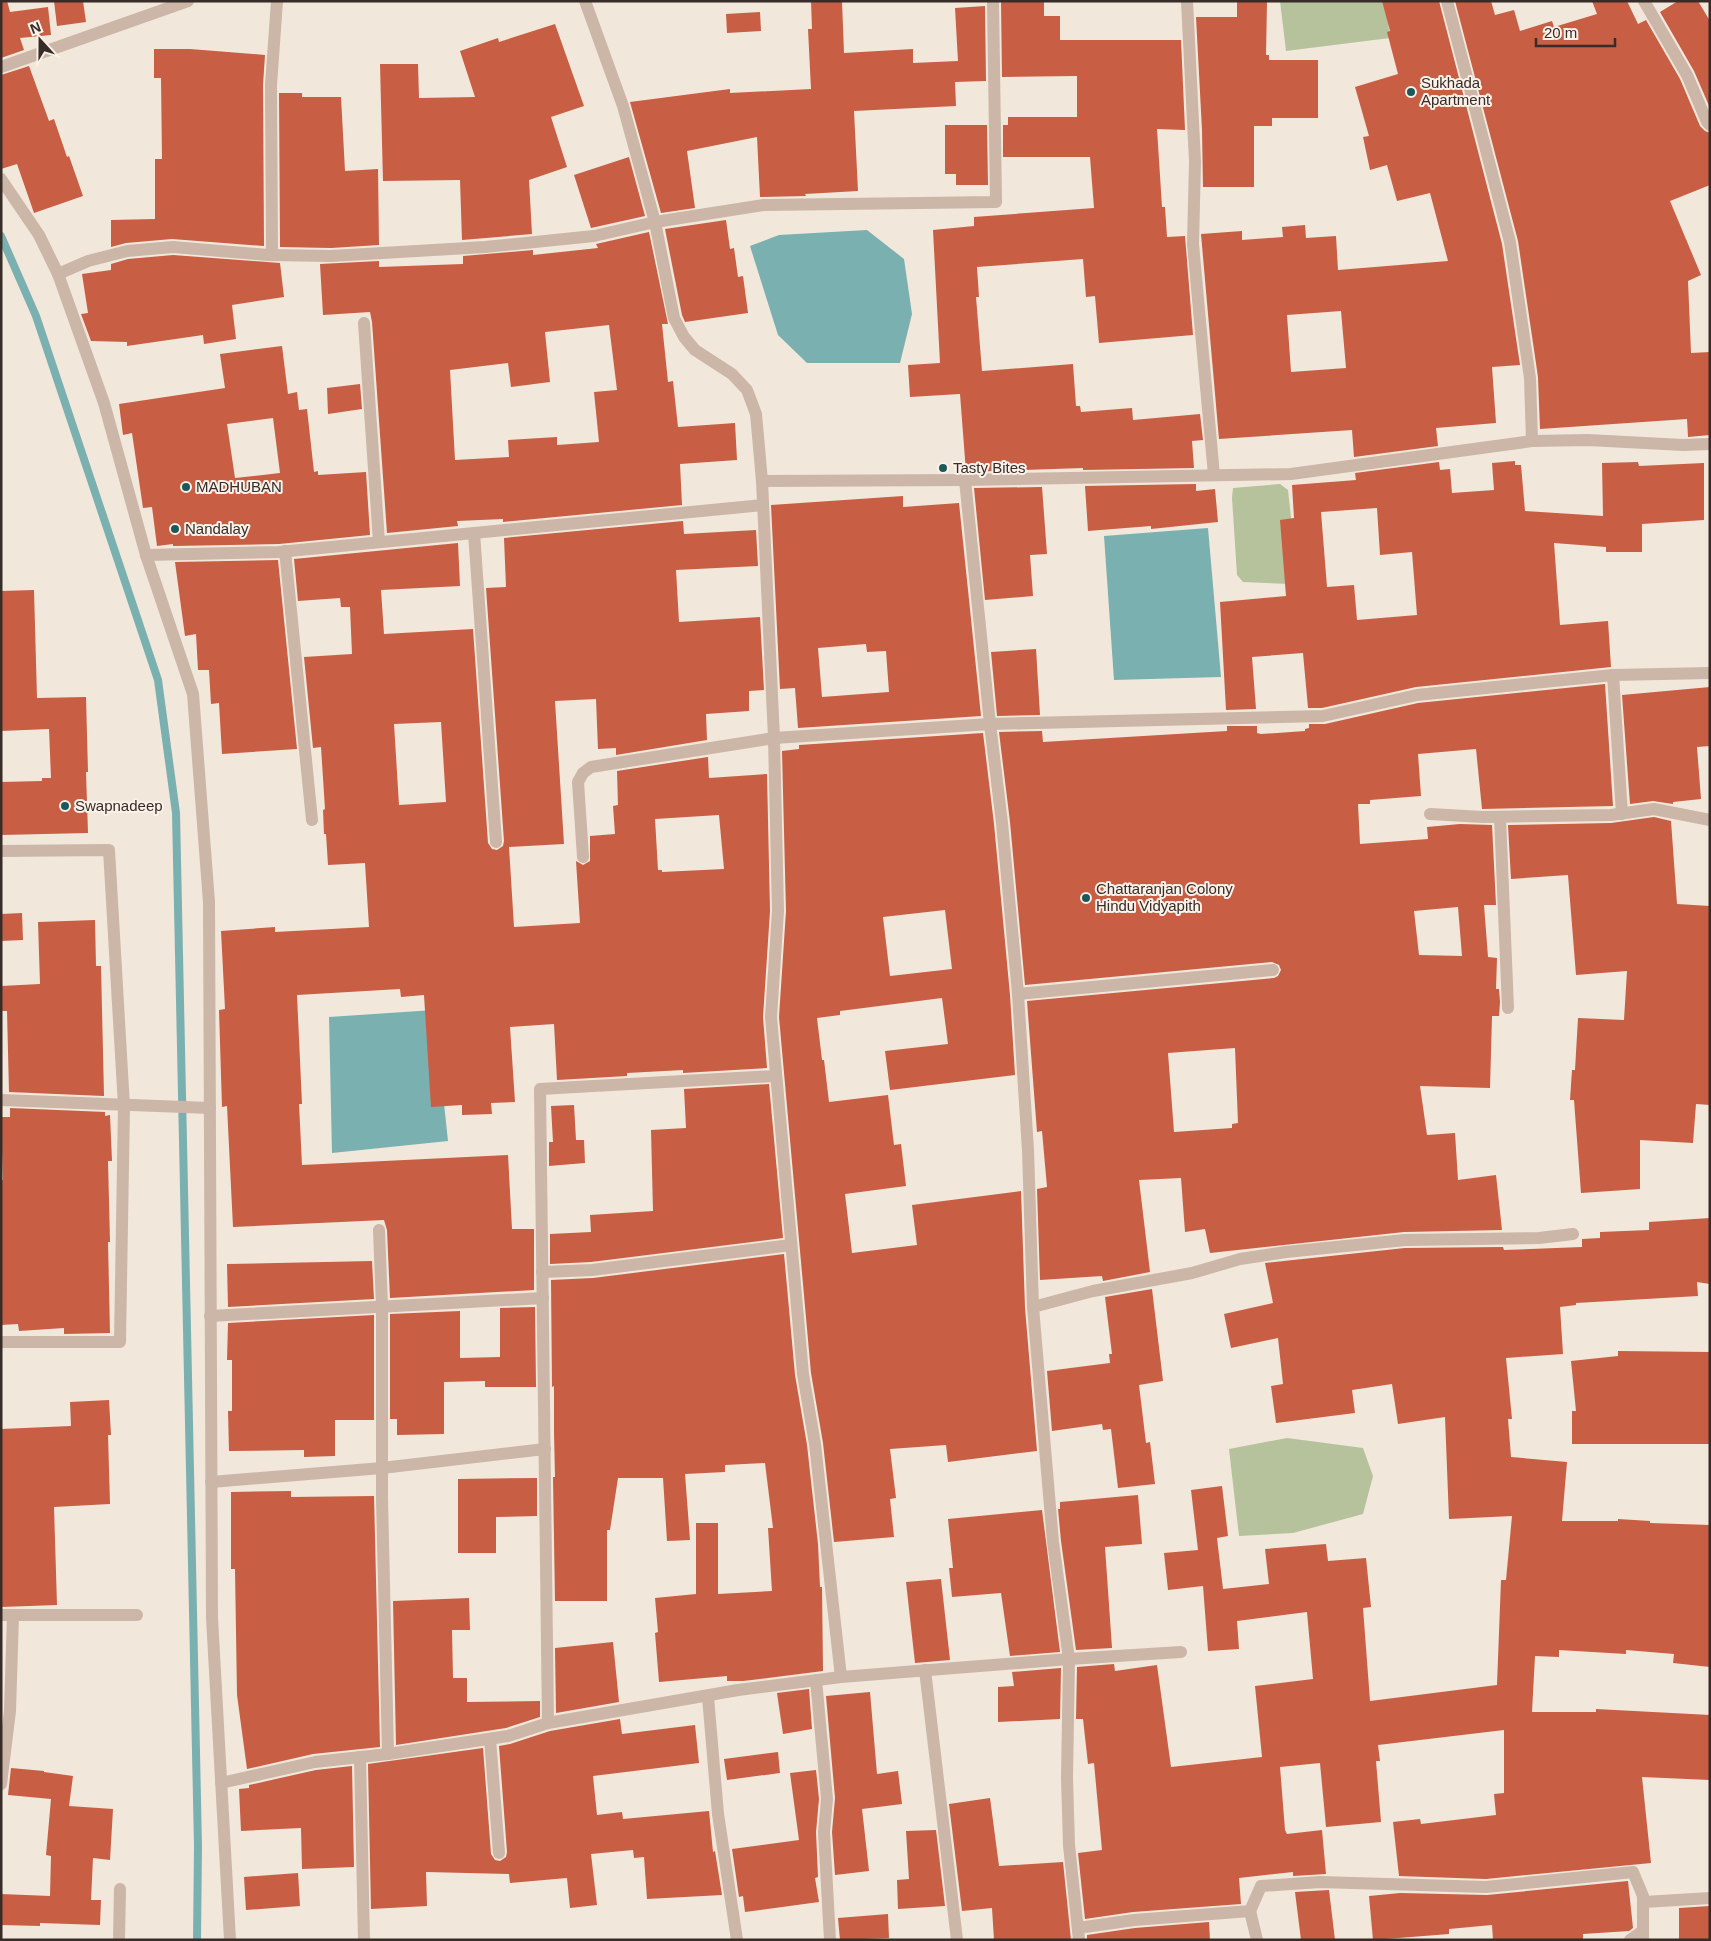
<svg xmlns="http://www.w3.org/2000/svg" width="1711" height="1941" font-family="Helvetica,sans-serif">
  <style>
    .green { fill: #b6c29b }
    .water { fill: #7ab0b0 }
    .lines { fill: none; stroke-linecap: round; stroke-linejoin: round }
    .stream { stroke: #7ab0b0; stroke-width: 8 }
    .building { fill: #c85e44; fill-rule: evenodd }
    .minor { stroke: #cbb6a7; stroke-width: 12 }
    .poi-dot { fill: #1c5859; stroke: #faf1e8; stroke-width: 2 }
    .labels { text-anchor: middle; stroke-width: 4; stroke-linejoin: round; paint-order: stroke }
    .poi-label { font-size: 15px; fill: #372c28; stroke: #faf1e8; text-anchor: start }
  </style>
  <rect width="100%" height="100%" fill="#f2e7db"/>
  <!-- green -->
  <g class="green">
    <polygon points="1280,1 1385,1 1390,38 1286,51"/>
    <polygon points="1280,484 1288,490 1297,571 1291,584 1243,582 1237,575 1232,498 1233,488"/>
    <polygon points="1287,1438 1363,1448 1373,1476 1363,1514 1293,1533 1239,1536 1229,1449"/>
  </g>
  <!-- water -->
  <g class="water">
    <polygon points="867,230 904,259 912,314 900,363 807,363 778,335 750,246 779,235"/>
    <polygon points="1208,528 1221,677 1114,680 1104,536"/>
    <polygon points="434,1010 448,1141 332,1153 329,1017"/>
  </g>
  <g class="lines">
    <!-- stream -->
    <polyline class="stream" points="1,236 36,316 158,680 176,813 198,1846 197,1940"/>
  </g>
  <!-- building -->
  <g class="building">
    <polygon points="1,1 7,1 10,12 48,7 51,35 20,38 24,50 1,58"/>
    <polygon points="54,1 83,1 86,22 57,26"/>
    <polygon points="811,1 842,1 844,53 913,49 913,63 958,61 955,8 985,6 986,81 955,82 956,106 854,111 858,191 805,194 806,196 760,197 757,137 687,151 695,208 661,213 630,102 730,89 730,93 811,89 808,29 812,29"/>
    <polygon points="1001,1 1044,1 1044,16 1060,16 1060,40 1181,40 1185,130 1157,129 1162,207 1165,207 1167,237 1185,236 1193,335 1099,343 1095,296 1086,297 1083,259 977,267 979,297 976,297 982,371 1073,364 1076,406 1080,406 1081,412 1132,408 1133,420 1200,414 1203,440 1192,441 1194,468 1083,470 1083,468 966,472 960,394 910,397 908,365 940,363 933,230 974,226 974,217 1094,208 1090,157 1003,157 1003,125 1008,125 1008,117 1077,117 1077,76 1002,77"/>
    <path d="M1382,1h57l63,243 18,121 -28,2 4,56 -60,5 2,18 -84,11 -2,-27 -133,9 -18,-205 41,-3v9l41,-3 -1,-10 23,-2 1,13 30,-2 2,34 110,-9 -18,-68 -33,8 -10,-36 -17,5 -7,-33 6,-1 -14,-49 43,-13 -11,-42 3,-1zM1341,311l5,57 -55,4 -4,-57z"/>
    <polygon points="1455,1 1491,1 1495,15 1514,10 1520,31 1552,21 1554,27 1597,14 1592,1 1627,1 1638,24 1646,20 1680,79 1700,126 1705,131 1710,133 1710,185 1670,201 1701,275 1688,281 1691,353 1710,352 1710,435 1688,437 1687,419 1540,429 1538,377 1518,241"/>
    <polygon points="1678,1 1698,1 1710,21 1710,108 1694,71 1660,12"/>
    <polygon points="1237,2 1267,2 1266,55 1269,55 1269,60 1318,60 1318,118 1272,118 1272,126 1254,126 1254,187 1203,187 1202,130 1196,17 1237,17"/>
    <polygon points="760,12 761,31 727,33 726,14"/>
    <polygon points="555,24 584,106 551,117 567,167 529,180 532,234 462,240 460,180 383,181 380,64 418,64 419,98 475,97 460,51 498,38 499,42"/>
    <polygon points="154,49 190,49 265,55 263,85 264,246 172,239 126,243 111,247 111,220 155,219 155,159 162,159 161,78 154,78"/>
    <polygon points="29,66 49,121 54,119 67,157 69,156 83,196 34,213 17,164 1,169 1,75"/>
    <polygon points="279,93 302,93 302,97 341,97 345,171 378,169 379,245 331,248 280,247"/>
    <polygon points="945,125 987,125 988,185 956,185 956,174 945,174"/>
    <polygon points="629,157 645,216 591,228 574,175"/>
    <polygon points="726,220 730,249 734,248 738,277 743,276 748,313 685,322 682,315 665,229"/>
    <path d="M649,232l19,92h-6l6,58 5,-1 5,46 57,-4 2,37 -57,4 2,41 -179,17v-3l-46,2 1,5 -71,7 -15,-211 -2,-10 -47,3 -3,-51 59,-3v6l84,-3v-8l70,-6v5l65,-7 -2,-4zM609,325l8,65 -23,2 5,50 -42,3v-8l-49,3 1,17 -54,3 -5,-90 58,-7 3,24 39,-5 -5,-50z"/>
    <polygon points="173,255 280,263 284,297 232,305 236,339 204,344 203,335 127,346 127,342 91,341 81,314 88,313 82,274 111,270 111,264 128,259"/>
    <path d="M282,346l6,48 9,-2 2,18 8,-1 7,63 4,-1v4l48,-3 4,63 -91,9 -106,2v-2l-16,2 -5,-39 -9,1 -11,-75 -9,2 -4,-31 106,-16 -5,-34zM273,418l7,55 -45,5 -8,-54z"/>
    <polygon points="360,384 362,409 328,414 327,388"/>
    <path d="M1515,461v4h6l4,46 78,5 -1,-53 36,-1 1,4 65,-3v57l-62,4v28h-36v-5l-52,-4 6,82 48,-4 3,46 -195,20 -94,21h-14l-5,-55 -51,4 4,52 -30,1 -6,-108 66,-6 -6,-76 14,-2 -2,-33 64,-5 -1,-7 84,-11 1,8 10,-1 2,24 42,-3 -2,-27zM1377,508l3,47 32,-3 5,63 -60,5 -3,-35 -27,2 -6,-75z"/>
    <polygon points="1196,484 1196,491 1215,489 1218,522 1151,529 1151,526 1088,531 1085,486"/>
    <polygon points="1042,487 1047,554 1030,555 1033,596 985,600 974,488"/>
    <path d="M903,496v11l56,-4 22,213 -183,12 -3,-40 -15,1 -9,-184zM866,644l1,8 19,-1 3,41 -67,5 -4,-49z"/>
    <path d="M683,521l1,13 72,-4 2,36 -82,4 3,52 81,-5 4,73 -15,1v20l-43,3 1,26 -91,15v-7l-18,1 -2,-50 -41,2 9,143 -55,3 5,80 66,-4 -4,-62 7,4 7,-4v-25l25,-2 -2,-28 5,-1 -1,-34 91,-14 1,21 58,-4 3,137 -7,106 4,51 -84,5v-3l-56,3v3l-70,4 -3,-56 -44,3 5,75 -24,1 1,11 -30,1v-10l-31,2 -7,-112 -23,2 -1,-8 -103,6 5,109h-3l3,61 206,-10 4,74h22v61l-144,8 -3,-68 -3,-10 -151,7 -6,-121 -5,1 -3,-97 6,-1 -4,-78 54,-4v5l94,-5 -4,-64 -37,2 -2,-31h-2l-1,-24 2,-1 -4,-62 -8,1 -9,-91 48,-3 -2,-47h-9l-1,-9 -42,3 -4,-42 164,-16 2,43 -79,4 3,44 89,-5 15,214 4,6 5,1 6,-4 1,-5 -18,-253 20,-1 -2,-49zM441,722l5,80 -47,3 -5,-81zM719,815l5,54 -62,3v-2h-4l-3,-51z"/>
    <polygon points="278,560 297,749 222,754 219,703 211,704 209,670 198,670 196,634 185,636 175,562"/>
    <polygon points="34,590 37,698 86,697 88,772 86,772 88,833 1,835 1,782 42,781 42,778 51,778 49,729 1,731 1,591"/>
    <polygon points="1036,649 1040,715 997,716 991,652"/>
    <path d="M1605,684l8,122 -131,3 -6,-60 -58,5 3,42 -51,4v4h-12l2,40 68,-5 -1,-12 33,-3 32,1 4,80h-12l4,52 9,1 -1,31h3l1,13 -1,14h-7l-2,72 -70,-2 7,49 28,-2 3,47 38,-5 6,55 -98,2 -194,21 -5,-24 -20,3 -4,-54 -42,2 11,92 -47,9 -1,-5 -62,4 -3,-91 10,-2 -5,-56 -5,1 -10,-131 247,-23 4,-2 3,-6 -2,-5 -7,-3 -247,23 -15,-163 -11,-90 43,-1 1,11 184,-11v-5h30v7l4,1 44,-3v-2l4,-1v-4h16l93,-21zM1458,907l4,49 -43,-1 -5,-44zM1235,1048l3,75 -6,1v4l-58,4 -6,-79z"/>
    <polygon points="1710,687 1710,746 1697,747 1701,799 1673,802 1673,804 1653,801 1630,804 1622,695"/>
    <path d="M983,733l11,91 16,171 5,80 -125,15 -5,-39 63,-7 -6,-46 -102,13v4l-23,3 5,42h2l5,42 59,-7 6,50 7,-1 5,42 -61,8 7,59 65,-8 -5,-40 109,-14 4,117 12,143 -89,11 -2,-17 -56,4 6,49 -6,1 4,38 -60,5 -11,-99 -12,-70 -32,-356 7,-106 -4,-160 17,-2v-4zM945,910l7,59 -62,7 -7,-59z"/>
    <polygon points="1654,817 1671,821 1677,904 1710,906 1710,1105 1696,1104 1693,1143 1640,1140 1640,1189 1581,1193 1574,1100 1570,1100 1572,1070 1575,1070 1578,1018 1624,1020 1627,971 1576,975 1568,875 1511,879 1508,825 1611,823"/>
    <polygon points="22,913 23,940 1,941 1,914"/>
    <polygon points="95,920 96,966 101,966 104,1096 9,1092 7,1011 1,1011 1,986 40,984 38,922"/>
    <polygon points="769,1084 783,1238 591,1262 550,1264 550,1234 591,1232 590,1215 653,1211 651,1130 686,1128 684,1089"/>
    <polygon points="574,1105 576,1140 584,1140 585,1163 549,1166 549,1142 553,1142 551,1106"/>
    <polygon points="10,1108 105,1112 105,1116 110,1115 112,1161 108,1161 110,1242 108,1242 110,1333 64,1334 64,1328 19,1331 18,1324 1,1325 1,1180 3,1180 1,1117 10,1117"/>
    <polygon points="1710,1218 1710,1284 1697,1282 1698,1296 1576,1303 1576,1305 1560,1307 1563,1354 1506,1358 1512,1419 1508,1419 1511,1457 1567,1462 1562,1521 1618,1521 1618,1519 1650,1521 1650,1523 1710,1525 1710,1667 1673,1663 1674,1654 1626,1650 1626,1654 1559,1650 1559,1657 1535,1656 1532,1712 1596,1712 1596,1709 1710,1715 1710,1780 1642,1777 1651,1863 1486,1879 1399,1876 1393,1822 1420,1819 1421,1824 1496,1815 1494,1794 1504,1793 1504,1730 1378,1745 1380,1761 1376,1761 1381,1822 1326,1827 1320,1763 1280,1767 1285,1830 1287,1834 1322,1830 1326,1874 1293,1876 1293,1872 1239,1878 1241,1904 1133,1912 1085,1919 1078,1853 1102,1850 1094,1763 1088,1764 1083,1719 1076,1719 1077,1667 1114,1664 1115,1671 1157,1665 1171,1767 1262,1757 1255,1686 1313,1679 1307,1612 1237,1621 1239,1649 1208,1651 1203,1586 1168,1590 1164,1553 1198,1550 1191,1490 1222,1486 1228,1536 1217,1538 1223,1589 1269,1584 1265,1549 1326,1544 1328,1561 1366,1558 1371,1607 1363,1608 1370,1701 1497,1685 1501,1580 1506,1580 1512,1516 1449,1519 1445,1417 1398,1424 1392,1384 1352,1390 1355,1413 1276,1423 1271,1386 1283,1384 1278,1338 1231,1348 1224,1314 1273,1303 1265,1263 1405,1248 1503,1247 1504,1250 1582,1247 1582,1239 1600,1238 1600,1232 1649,1230 1649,1222"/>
    <polygon points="784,1254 795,1375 807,1445 818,1544 820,1587 822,1587 823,1671 743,1681 727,1681 727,1676 659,1682 655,1633 658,1632 655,1598 696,1594 696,1523 718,1523 718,1594 772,1591 768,1528 773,1528 765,1463 725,1465 725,1472 685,1474 690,1540 667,1541 663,1478 618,1478 610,1530 607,1530 607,1601 555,1601 553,1477 555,1477 554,1433 554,1386 552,1387 551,1280 593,1278"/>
    <polygon points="372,1261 374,1299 228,1307 227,1264"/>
    <polygon points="1152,1289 1163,1381 1139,1385 1146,1443 1150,1442 1155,1484 1118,1488 1111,1429 1103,1430 1102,1424 1052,1431 1047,1371 1110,1363 1109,1354 1112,1354 1105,1297"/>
    <polygon points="535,1307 536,1387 485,1387 485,1381 444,1382 444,1434 397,1435 397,1419 390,1419 390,1314 460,1311 460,1358 500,1357 500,1308"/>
    <polygon points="374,1315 374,1420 335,1420 335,1456 304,1457 304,1450 229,1451 228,1411 232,1411 232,1360 227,1360 228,1323"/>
    <polygon points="1618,1351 1710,1352 1710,1444 1572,1444 1572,1411 1576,1411 1571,1361 1618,1356"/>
    <polygon points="109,1400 111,1435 108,1435 110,1504 54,1507 57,1605 1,1607 1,1429 71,1426 70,1402"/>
    <polygon points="537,1478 537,1516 496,1517 496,1553 458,1553 458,1479"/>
    <polygon points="291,1491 291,1497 374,1496 380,1747 313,1754 247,1769 237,1695 235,1569 231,1569 231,1492"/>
    <polygon points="1138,1495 1142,1544 1105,1547 1112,1648 1076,1650 1061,1541 1058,1509 1060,1509 1060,1502"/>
    <polygon points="1042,1510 1060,1652 1010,1656 1001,1593 952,1597 949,1568 953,1568 948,1519"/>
    <polygon points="941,1579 950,1660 915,1663 906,1582"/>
    <polygon points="469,1598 470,1630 452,1630 453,1678 467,1678 467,1702 540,1701 540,1717 506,1728 396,1745 393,1601"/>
    <polygon points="613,1642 619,1702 556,1713 555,1648"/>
    <polygon points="1061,1668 1060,1719 998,1722 998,1687 1014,1686 1012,1672"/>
    <polygon points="809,1689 812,1729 783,1734 777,1693"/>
    <polygon points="870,1692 877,1774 898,1771 902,1804 862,1809 869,1871 835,1875 832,1832 835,1798 826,1696"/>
    <polygon points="620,1719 622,1734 695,1725 699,1763 593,1776 597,1815 622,1812 623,1819 709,1811 713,1852 715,1851 722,1895 647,1899 644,1857 634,1858 633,1850 591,1854 597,1905 570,1908 567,1878 510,1883 509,1874 426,1872 427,1906 371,1909 368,1764 483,1748 491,1854 495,1860 500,1861 506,1857 507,1852 499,1746 510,1744 550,1731"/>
    <polygon points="778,1752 780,1773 727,1780 724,1759"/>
    <polygon points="352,1766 354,1867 302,1869 301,1828 241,1831 239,1789 249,1788 249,1785 316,1770"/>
    <polygon points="11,1768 44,1771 44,1772 73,1776 69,1806 113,1809 110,1860 93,1858 91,1900 101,1900 100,1925 40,1923 40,1926 1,1925 1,1894 50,1896 51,1856 46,1855 51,1799 8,1795"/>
    <polygon points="816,1770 819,1799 816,1832 818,1877 815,1878 819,1902 745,1912 743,1896 739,1897 732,1849 799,1840 790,1773"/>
    <polygon points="990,1798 999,1866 1063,1862 1071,1940 994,1940 992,1908 962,1911 949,1804"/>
    <polygon points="936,1830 945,1906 898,1909 897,1880 909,1879 906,1831"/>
    <polygon points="298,1873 300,1906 246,1910 244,1877"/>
    <polygon points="1628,1881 1633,1928 1629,1931 1583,1934 1583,1940 1493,1940 1492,1925 1449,1929 1449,1934 1373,1940 1369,1896 1400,1893 1487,1895"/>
    <polygon points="1329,1890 1335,1940 1301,1940 1295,1892"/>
    <polygon points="1710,1906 1710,1940 1679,1940 1679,1908"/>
    <polygon points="888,1914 889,1938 840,1940 838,1918"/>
    <polygon points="1209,1922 1210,1940 1087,1940 1087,1935 1135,1928"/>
  </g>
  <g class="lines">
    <!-- minor -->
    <g class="minor">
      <polyline points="585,1 623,106 655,222 674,318 684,337 695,350 732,374 747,390 756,414 762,481 774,738 778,911 771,1017 803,1374 815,1444 841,1677"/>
      <polyline points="1187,1 1195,162 1193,244 1214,475"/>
      <polyline points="1447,1 1510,242 1530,378 1532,441"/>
      <polyline points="1644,1 1687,75 1707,122 1710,125"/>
      <polyline points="1,67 188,1"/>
      <polyline points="1,179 39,235 58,274 104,403 146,555 193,694 209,902 212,1618 230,1940"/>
      <polyline points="272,255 271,85 277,1"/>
      <polyline points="58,274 88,261 127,251 173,247 268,255 331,256 485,247 594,236 655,222 764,205 996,202 993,1"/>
      <polyline points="364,323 379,542"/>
      <polyline points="965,480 990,724 1323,716 1417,695 1613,675 1710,673"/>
      <polyline points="762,481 965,480 1291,474 1532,441 1588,440 1683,445 1710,444"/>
      <polyline points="474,533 496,842"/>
      <polyline points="285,551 312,820"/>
      <polyline points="146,555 279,552 763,505"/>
      <polyline points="1613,675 1622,814"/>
      <polyline points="1430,814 1483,817 1611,815 1654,809 1710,820"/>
      <polyline points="1500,817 1508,1008"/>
      <polyline points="1,851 109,850 124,1106 120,1342 1,1342"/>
      <polyline points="583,857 578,782 583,773 591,767 774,738 990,724 1002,823 1018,994 1028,1150 1033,1307 1053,1542 1069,1659 1067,1778 1069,1845 1079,1940"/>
      <polyline points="1018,994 1273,970"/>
      <polyline points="1,1100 210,1108"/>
      <polyline points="379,1230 382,1307 382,1499 388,1754"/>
      <polyline points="542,1272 592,1270 791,1245"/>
      <polyline points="1033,1307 1093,1291 1192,1273 1240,1259 1286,1252 1405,1240 1539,1238 1573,1234"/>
      <polyline points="210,1316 543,1298"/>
      <polyline points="211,1482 382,1468 545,1449"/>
      <polyline points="1,1615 137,1615"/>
      <polyline points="925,1670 957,1940"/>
      <polyline points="816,1680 827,1799 824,1832 830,1940"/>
      <polyline points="708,1697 718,1814 737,1940"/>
      <polyline points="548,1723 540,1089 775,1076"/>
      <polyline points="490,1739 499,1853"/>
      <polyline points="360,1757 364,1940"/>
      <polyline points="221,1783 315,1762 388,1754 508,1736 548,1723 738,1690 841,1677 1069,1659 1181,1652"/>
      <polyline points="1,1784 10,1711 13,1615"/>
      <polyline points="1644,1902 1710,1898"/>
      <polyline points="1250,1911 1257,1940"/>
      <polyline points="1078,1928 1134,1920 1250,1911 1261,1886 1320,1882 1486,1887 1633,1872 1643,1896 1643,1940"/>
      <polyline points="119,1940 120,1889"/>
      <polyline points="1630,1940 1643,1931"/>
    </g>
  </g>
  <!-- markers -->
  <g class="poi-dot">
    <circle cx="1411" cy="92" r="5"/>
    <circle cx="943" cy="468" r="5"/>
    <circle cx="186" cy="487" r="5"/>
    <circle cx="175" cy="529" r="5"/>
    <circle cx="65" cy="806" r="5"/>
    <circle cx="1086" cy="898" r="5"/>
  </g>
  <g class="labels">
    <!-- poi labels -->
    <g class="poi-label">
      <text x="1421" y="88">Sukhada<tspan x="1421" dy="17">Apartment</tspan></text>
      <text x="953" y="473">Tasty Bites</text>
      <text x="196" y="492">MADHUBAN</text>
      <text x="185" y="534">Nandalay</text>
      <text x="75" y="811">Swapnadeep</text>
      <text x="1096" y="894">Chattaranjan Colony<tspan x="1096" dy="17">Hindu Vidyapith</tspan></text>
    </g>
  </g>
  <!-- border -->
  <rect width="1711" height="1941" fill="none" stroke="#372c28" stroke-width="5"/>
  <!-- north arrow -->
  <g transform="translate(40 40) rotate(339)" stroke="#faf1e8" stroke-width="4" paint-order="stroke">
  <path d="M0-4L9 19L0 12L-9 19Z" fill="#372c28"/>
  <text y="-8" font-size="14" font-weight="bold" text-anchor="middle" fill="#372c28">N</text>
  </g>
  <!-- scale -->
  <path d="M1536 38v8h79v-8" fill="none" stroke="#372c28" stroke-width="2.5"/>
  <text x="1544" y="38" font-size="15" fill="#372c28" stroke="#faf1e8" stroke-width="4" paint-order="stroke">20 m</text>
</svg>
